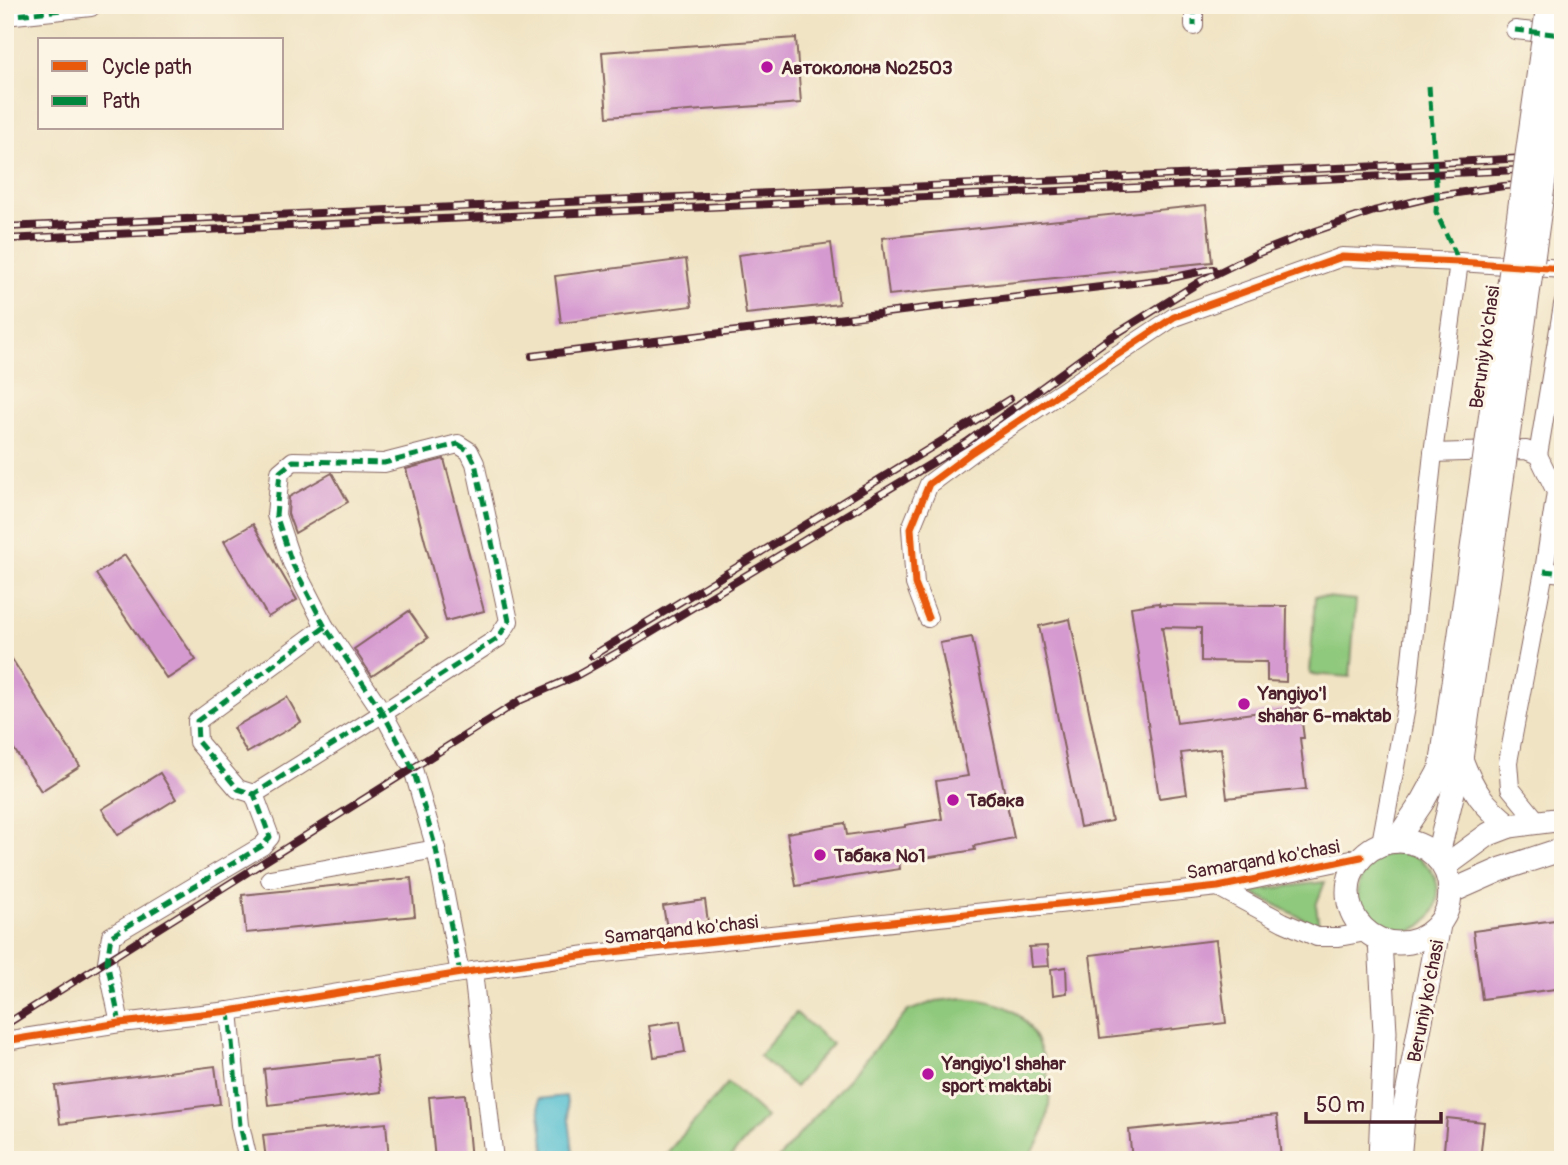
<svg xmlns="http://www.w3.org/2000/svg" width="1568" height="1165" font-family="Pangolin,sans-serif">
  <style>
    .green { fill: #8fc97d; stroke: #6c7454; stroke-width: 2 }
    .water { fill: #55bfd1; stroke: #506f7e; stroke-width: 2 }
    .building { fill: #d59ad0 }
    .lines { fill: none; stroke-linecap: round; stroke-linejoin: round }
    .street-casing { stroke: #846460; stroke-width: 20 }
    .secondary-casing { stroke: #846460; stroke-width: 25 }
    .street { stroke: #fff; stroke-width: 18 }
    .secondary { stroke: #fff; stroke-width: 23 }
    .rail-casing { stroke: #4a1f2b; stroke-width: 8 }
    .rail { stroke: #fcf5e5; stroke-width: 5; stroke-dasharray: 16; stroke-linecap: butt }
    .secondary-bridge-casing { stroke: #846460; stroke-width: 25; stroke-linecap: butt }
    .secondary-bridge { stroke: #fff; stroke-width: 23 }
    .quiet { stroke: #00873e; stroke-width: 5; stroke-dasharray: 10 5; stroke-linecap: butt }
    .cycleway-casing { stroke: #fcf5e5; stroke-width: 11 }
    .cycleway { stroke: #e8590c; stroke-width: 7 }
    .poi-dot { fill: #b5179e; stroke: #fcf5e5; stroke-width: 2.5 }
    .labels { text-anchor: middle; stroke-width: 6; stroke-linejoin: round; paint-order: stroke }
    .poi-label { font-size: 19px; font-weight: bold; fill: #4a1f2b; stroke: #fcf5e5; text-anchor: start }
    .street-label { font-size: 19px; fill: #4a1f2b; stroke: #fcf5e5 }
  </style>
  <rect width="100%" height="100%" fill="#fcf5e5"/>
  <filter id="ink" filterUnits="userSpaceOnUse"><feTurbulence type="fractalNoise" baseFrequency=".0143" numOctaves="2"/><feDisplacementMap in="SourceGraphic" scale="14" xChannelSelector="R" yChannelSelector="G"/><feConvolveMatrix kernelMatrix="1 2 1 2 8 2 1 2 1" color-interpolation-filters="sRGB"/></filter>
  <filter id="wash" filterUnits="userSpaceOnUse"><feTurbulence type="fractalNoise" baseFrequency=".00686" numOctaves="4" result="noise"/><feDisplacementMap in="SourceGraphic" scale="28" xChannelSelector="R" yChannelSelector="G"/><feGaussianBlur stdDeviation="1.57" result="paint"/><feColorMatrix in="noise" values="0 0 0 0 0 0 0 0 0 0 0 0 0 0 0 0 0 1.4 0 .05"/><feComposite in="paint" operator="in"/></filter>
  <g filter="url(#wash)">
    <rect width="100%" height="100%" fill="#f0e3c3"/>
    <!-- green -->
    <g class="green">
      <polygon points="1315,596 1356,600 1350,677 1310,674"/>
      <circle cx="1398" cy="893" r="40"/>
      <polygon points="1325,882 1316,905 1319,927 1249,891"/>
      <path d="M963,998c16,2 33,3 47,11 25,13 38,55 39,81 2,15 -3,34 -8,48 -3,8 -11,15 -17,22h-247l131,-149 28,-10z"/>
      <polygon points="796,1013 832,1044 795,1087 759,1056"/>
      <polygon points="728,1083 766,1117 728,1160 672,1160 666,1154"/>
    </g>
    <!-- water -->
    <polygon class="water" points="566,1096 574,1159 546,1160 538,1099"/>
    <g id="blocks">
      <!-- building -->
      <g class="building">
        <polygon points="796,38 801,103 607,117 602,52"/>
        <polygon points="1206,205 1212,262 889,295 882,238"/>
        <polygon points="831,243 839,304 746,314 738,255"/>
        <polygon points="686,259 692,306 561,323 555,276"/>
        <polygon points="444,459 484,611 446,621 406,469"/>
        <polygon points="332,473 348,502 295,533 288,514 289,497"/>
        <polygon points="253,524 297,600 268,617 224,541"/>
        <polygon points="125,555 196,660 167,679 96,574"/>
        <polygon points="1159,603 1159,605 1287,606 1286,682 1267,681 1267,662 1201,661 1201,628 1162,627 1177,723 1300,707 1304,738 1300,738 1306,789 1227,798 1221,748 1181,753 1187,794 1159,798 1131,607"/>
        <polygon points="409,611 428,638 372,676 354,649"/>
        <polygon points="1070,619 1112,821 1080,827 1039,626"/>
        <polygon points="972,637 1014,838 974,846 975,850 899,862 900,869 854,876 796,886 787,833 845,823 847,835 905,827 905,825 942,819 936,781 968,776 940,643"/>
        <polygon points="5,648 80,766 41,791 5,735"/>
        <polygon points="287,697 301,722 247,753 233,728"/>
        <polygon points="160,773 176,799 118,835 102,809"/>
        <polygon points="411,878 415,916 246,933 242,895"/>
        <polygon points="705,900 708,922 667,928 663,906"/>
        <polygon points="1563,919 1563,988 1482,999 1473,931"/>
        <polygon points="1216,940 1226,1023 1100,1038 1090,955"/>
        <polygon points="1047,946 1049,966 1031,967 1029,947"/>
        <polygon points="1066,967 1067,993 1053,995 1051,969"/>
        <polygon points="680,1021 685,1052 654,1057 649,1026"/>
        <polygon points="376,1056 381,1092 268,1105 264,1069"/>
        <polygon points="215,1066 220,1104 60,1124 55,1086"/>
        <polygon points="465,1094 471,1160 435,1160 429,1097"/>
        <polygon points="1277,1115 1281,1160 1132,1160 1129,1130"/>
        <polygon points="1447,1118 1484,1122 1480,1160 1443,1160"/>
        <polygon points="386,1123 389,1160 266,1160 263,1135"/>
      </g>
    </g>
  </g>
  <g filter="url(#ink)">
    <use href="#blocks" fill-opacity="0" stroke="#846460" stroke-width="2"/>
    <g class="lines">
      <!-- street casing -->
      <g class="street-casing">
        <g id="street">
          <polyline points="1194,5 1194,26"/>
          <polyline points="5,16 91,7"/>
          <polyline points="1515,30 1563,35"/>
          <polygon points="458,444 469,451 475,463 509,621 498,638 383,713 325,627 292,563 276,515 280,472 293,461 384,463"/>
          <polyline points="1433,453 1526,450 1538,455 1556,492 1544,571 1508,762 1510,788 1537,821"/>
          <polyline points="1538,455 1563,305"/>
          <polyline points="1544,571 1563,573"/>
          <polyline points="928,618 915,584 911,528 929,484 972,452 1174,317 1342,257 1459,262 1563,269"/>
          <polyline points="325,627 197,721 198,742 238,789 254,794 383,713 413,769 436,849 460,973"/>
          <polyline points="1381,843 1406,707 1433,453 1459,262"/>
          <polyline points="270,879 436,849"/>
          <polyline points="1218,887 1283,922 1317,937 1339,937 1366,932"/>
          <polyline points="473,971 494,1160"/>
          <polyline points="229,1011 240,1125 248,1160"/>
          <polyline points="120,1023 107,962 111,936 262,846 270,837 254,794"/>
          <polyline points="5,1041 120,1023 229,1011 473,971 594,954 1218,887 1361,857"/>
        </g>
      </g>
      <!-- secondary casing -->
      <g class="secondary-casing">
        <g id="secondary">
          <path d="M1461,759c12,32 22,46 49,67"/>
          <circle cx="1399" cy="892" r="51"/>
          <polyline points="1396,841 1423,801 1441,768 1475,527"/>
          <polyline points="1437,858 1461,759 1495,530"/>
          <polyline points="1444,867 1489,834 1510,826 1563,819"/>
          <polyline points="1450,892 1502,869 1563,849"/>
          <polyline points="1380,1160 1385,1032 1380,940"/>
          <polyline points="1399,1160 1403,1116 1439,925"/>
        </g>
      </g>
      <!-- street -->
      <use href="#street" class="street"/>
      <!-- secondary -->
      <use href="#secondary" class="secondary"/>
      <!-- rail casing -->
      <g class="rail-casing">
        <g id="rail">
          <polyline points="5,227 1382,166 1563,156"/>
          <polyline points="5,239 1563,168"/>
          <polyline points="532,356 1166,279 1213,269"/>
          <polyline points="592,656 1010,399"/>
          <polyline points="5,1025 521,700 574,677 629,646 967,442 1108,339 1201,281 1256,254 1307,234 1374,211 1437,196 1504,186 1563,182"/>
        </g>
      </g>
      <!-- rail -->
      <use href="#rail" class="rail"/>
      <!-- secondary-bridge casing -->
      <g class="secondary-bridge-casing">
        <g id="secondary-bridge">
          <polyline points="1475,527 1548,5"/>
          <polyline points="1495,530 1563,44"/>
        </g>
      </g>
      <!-- secondary-bridge -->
      <use href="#secondary-bridge" class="secondary-bridge"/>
      <!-- quiet -->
      <g class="quiet">
        <polyline points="1194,5 1194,26"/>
        <polyline points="5,16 91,7"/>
        <polyline points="1515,30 1563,35"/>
        <polyline points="1429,86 1437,196 1436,212 1459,262"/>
        <polygon points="458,444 469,451 475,463 509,621 498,638 383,713 325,627 292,563 276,515 280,472 293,461 384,463"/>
        <polyline points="1544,571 1563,573"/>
        <polyline points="325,627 197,721 198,742 238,789 254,794 383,713 413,769 436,849 460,973"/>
        <polyline points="229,1011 240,1125 248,1160"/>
        <polyline points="120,1023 107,962 111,936 262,846 270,837 254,794"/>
      </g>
      <!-- cycleway casing -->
      <g class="cycleway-casing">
        <g id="cycleway">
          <polyline points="928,618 915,584 911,528 929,484 972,452 1174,317 1342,257 1459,262 1563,269"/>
          <polyline points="5,1041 120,1023 229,1011 473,971 594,954 1218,887 1361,857"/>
        </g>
      </g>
      <!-- cycleway -->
      <use href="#cycleway" class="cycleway"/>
    </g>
  </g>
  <!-- markers -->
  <g class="poi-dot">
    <circle cx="767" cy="67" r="7"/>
    <circle cx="1244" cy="704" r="7"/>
    <circle cx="953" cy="800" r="7"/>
    <circle cx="820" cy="855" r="7"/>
    <circle cx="928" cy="1074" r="7"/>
  </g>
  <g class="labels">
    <!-- poi labels -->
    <g class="poi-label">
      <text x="781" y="74">Автоколона №2503</text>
      <text x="1258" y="700">Yangiyo'l<tspan x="1258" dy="22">shahar 6-maktab</tspan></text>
      <text x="967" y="807">Табака</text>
      <text x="834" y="862">Табака №1</text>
      <text x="942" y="1070">Yangiyo'l shahar<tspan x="942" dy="22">sport maktabi</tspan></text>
    </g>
    <!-- street labels -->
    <g class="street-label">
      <text transform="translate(1484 347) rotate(-82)" y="7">Beruniy ko'chasi</text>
      <text transform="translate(1263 859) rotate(-10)" y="7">Samarqand ko'chasi</text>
      <text transform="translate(681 929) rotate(-6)" y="7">Samarqand ko'chasi</text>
      <text transform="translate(1425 1001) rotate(-79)" y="7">Beruniy ko'chasi</text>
    </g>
  </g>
  <!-- margin -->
  <rect width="1568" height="1165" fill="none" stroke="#fcf5e5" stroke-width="28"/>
  <!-- legend -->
  <rect x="38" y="38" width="245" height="91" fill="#fcf5e5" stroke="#b59f9b" stroke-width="2"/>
  <rect x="52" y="61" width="35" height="10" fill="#e8590c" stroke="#b59f9b" stroke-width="2"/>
  <text x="102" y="74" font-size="21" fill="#4a1f2b">Cycle path</text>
  <rect x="52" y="96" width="35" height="10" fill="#00873e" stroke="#b59f9b" stroke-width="2"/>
  <text x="102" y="108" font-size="21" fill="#4a1f2b">Path</text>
  <!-- scale -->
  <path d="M1306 1112v10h135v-10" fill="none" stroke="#4a1f2b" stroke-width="3.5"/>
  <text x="1316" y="1112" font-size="21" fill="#4a1f2b" stroke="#fcf5e5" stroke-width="5" paint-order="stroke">50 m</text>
</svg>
